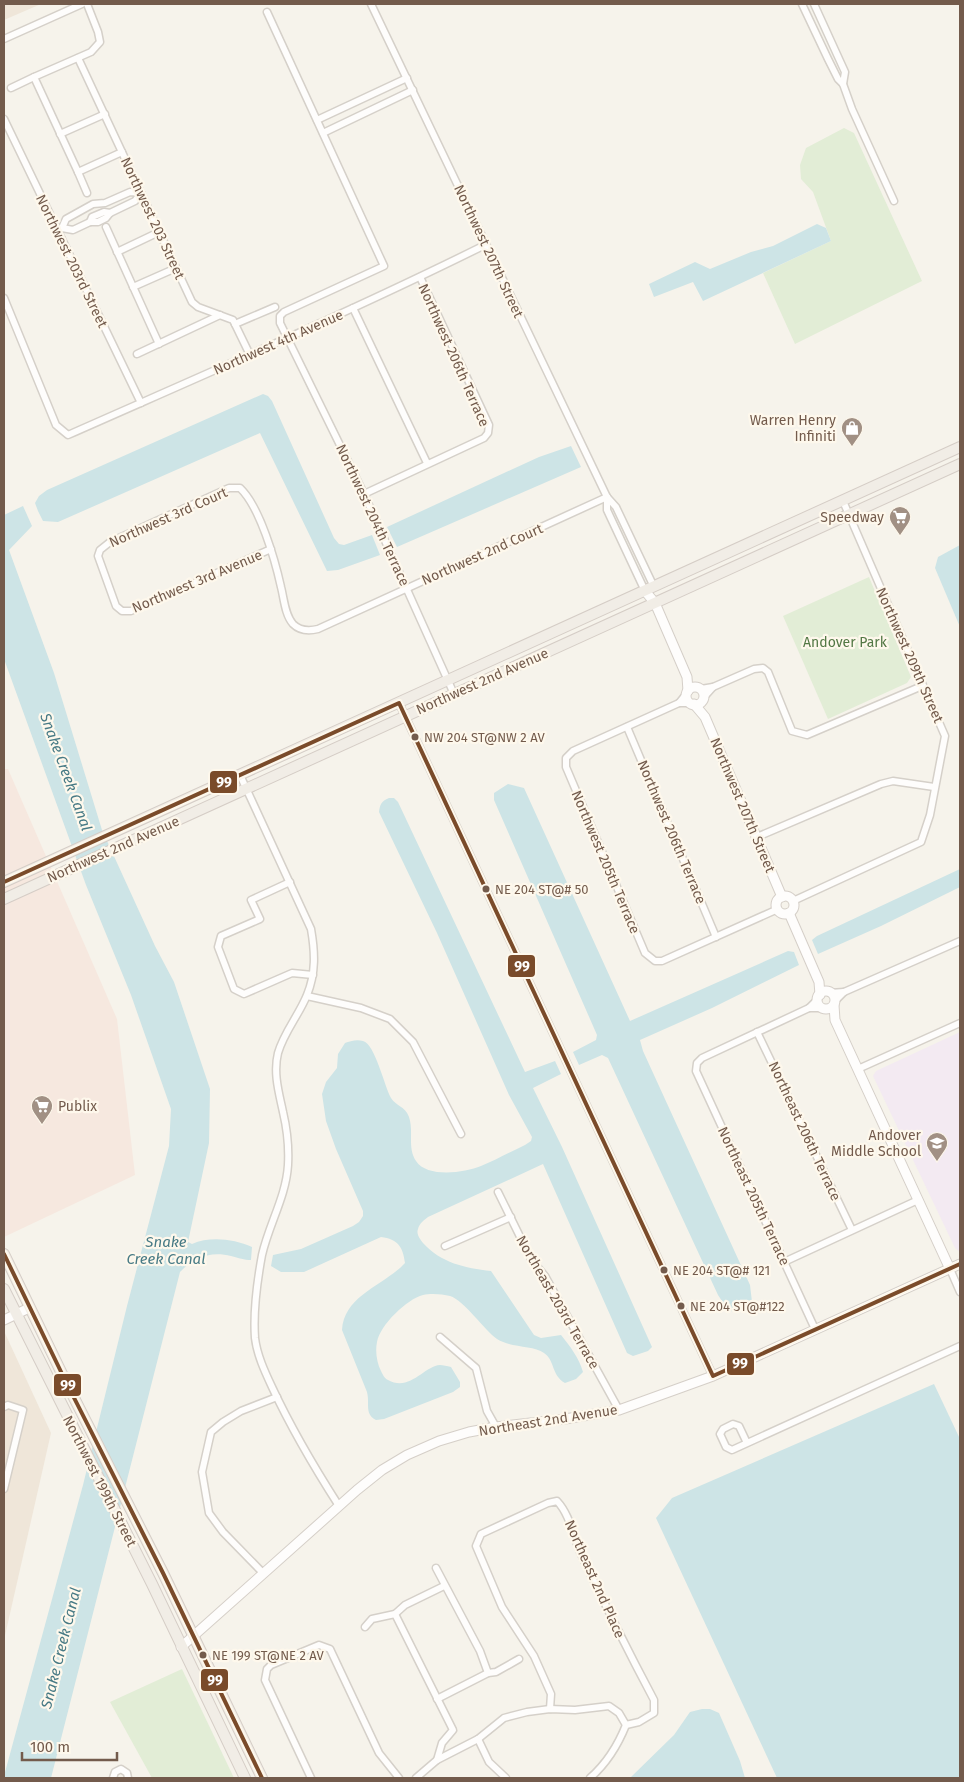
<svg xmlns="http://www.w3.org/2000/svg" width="964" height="1782" font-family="'Fira Sans',sans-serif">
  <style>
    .residential { fill: #efe6d9 }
    .commercial { fill: #f6e8df }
    .education { fill: #f3eaf2 }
    .green { fill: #e2edd6 }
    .water { fill: #cde4e6 }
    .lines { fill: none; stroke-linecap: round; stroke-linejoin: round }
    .street-casing { stroke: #d5d0c9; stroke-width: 9 }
    .secondary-casing { stroke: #d5cfc8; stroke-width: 11 }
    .primary-casing { stroke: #d5cdc6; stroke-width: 12 }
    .street { stroke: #fefdfc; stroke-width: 6 }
    .secondary { stroke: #fefdfc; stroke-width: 9 }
    .primary { stroke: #f1ede6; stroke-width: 10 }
    .bus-1-casing { stroke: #fef8ec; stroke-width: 8 }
    .bus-1 { stroke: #7a4b2a; stroke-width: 4 }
    .bus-dot { fill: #735b4c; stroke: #fef8ec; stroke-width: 2 }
    .labels { text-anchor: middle; stroke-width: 4.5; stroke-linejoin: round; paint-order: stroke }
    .bus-label { font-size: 13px; fill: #735b4c; stroke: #fef8ec; text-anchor: start }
    .street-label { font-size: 14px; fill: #735b4c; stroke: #fef8ec }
    .poi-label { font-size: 14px; fill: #735b4c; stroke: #fef8ec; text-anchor: end }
    .park-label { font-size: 14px; fill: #537845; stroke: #fef8ec }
    .water-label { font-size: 15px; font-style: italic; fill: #477a85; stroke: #fef8ec }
    .line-badge { stroke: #fef8ec; stroke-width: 2 }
    .badge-label { font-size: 14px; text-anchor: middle; font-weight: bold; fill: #fff }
  </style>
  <rect width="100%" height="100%" fill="#f6f3eb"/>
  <!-- residential -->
  <g class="residential">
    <polygon points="4,4 41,4 4,20"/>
    <polygon points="4,1331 51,1433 4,1640"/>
  </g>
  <!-- commercial -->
  <polygon class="commercial" points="4,769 8,769 117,1019 135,1175 4,1237"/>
  <!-- education -->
  <polygon class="education" points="960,1032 960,1252 955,1248 873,1076 876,1071"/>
  <!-- green -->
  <g class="green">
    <polygon points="844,128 854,133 922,281 795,344 763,273 831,241 813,192 801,179 800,165 806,148"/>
    <polygon points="869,577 911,677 907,683 828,719 783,616"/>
    <polygon points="182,1669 234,1778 152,1778 110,1702"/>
  </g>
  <!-- water -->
  <g class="water">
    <polygon points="817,224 826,228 831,241 703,301 693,282 654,297 649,284 695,262 710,269 751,252 773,246"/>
    <polygon points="263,394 268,396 272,401 334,538 339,544 344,545 372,535 380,555 338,570 327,571 260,433 58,522 43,521 38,511 35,503 39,496 47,490"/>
    <polygon points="571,446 581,467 397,547 387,527 539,457"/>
    <path d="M23,506l9,20 -23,24 45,123 48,157 53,116 19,36 36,107 -1,54 -21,99 4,2c18,-8 42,-5 60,3l-1,13c-7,0 -12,-2 -20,-4 -20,-5 -37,1 -51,16l-129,506h-47v-2l79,-291 44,-179 42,-160 2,-37 -40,-114 -45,-110 -82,-226v-144z"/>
    <polygon points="960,545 960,627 935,568 938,557"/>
    <polygon points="508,784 524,788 630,1021 788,951 794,952 799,965 712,1008 640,1040 643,1051 750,1285 752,1302 734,1312 728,1310 718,1295 608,1058 602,1055 579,1065 573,1052 596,1040 597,1035 494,800 494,793"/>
    <path d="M389,798h5l4,4 127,270 30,-11 6,13 -28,14 29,59 90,200 -4,4 -15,5 -6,-3 -84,-189 -115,53c-4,3 -9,7 -10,12 -2,5 2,10 5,14 18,20 42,25 68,28l43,64 7,3 20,-3c9,11 18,23 22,37l-7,7 -11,4c-14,-8 -10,-23 -21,-30 -11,-8 -33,-5 -47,-14 -13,-9 -33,-39 -47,-43 -8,-2 -19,-3 -27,-1 -16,4 -43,30 -46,47 -2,10 0,21 4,29 2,4 3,7 7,9 22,12 36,-14 52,-15 3,0 7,1 11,2l9,15v5l-7,5 -69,27 -8,1c-12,-6 -6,-16 -9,-28l-25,-62c2,-35 43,-45 63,-67 -2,-16 -7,-24 -24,-26l-77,35h-23l-10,-6 2,-11 28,-6 52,-23 6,-4 4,-6v-5l-27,-62 -10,-28 -4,-27 4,-12 11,-14 1,-14 7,-11c5,-2 12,-4 18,-2 12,3 21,44 28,57 5,8 14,8 18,19 5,15 -2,30 7,44 11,17 48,12 65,5 15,-6 29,-14 44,-21l6,-4 1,-4 -23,-42 -72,-162 -58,-121c1,-7 2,-11 10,-14z"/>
    <polygon points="960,869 960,887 881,926 818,954 812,940 817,936"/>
    <polygon points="934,1384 960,1439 960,1778 777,1778 656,1518 672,1498"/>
    <polygon points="702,1709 710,1709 719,1713 740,1761 745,1778 630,1778 674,1735 690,1712"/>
  </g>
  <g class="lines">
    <!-- street casing -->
    <g class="street-casing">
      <g id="street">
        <polyline points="87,4 98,32 100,42 91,52 34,77 78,172 122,152"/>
        <polyline points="371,4 607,497 616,507 654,587"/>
        <polyline points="802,4 828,59 838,79 843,84 852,109 894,201"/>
        <polyline points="814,4 845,72 843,84"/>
        <polyline points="267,12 384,266 284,312 280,316 280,323 364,494 454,694"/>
        <polyline points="4,39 82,4"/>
        <polyline points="78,58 192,302 198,307 233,320 250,355"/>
        <polyline points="11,88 34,77"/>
        <polyline points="4,119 141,403"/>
        <polyline points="317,120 407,78"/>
        <polyline points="323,133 413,90"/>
        <polyline points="60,134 105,114"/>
        <polyline points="78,172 87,193"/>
        <polyline points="90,222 92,217 104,212 110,213"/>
        <polyline points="106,227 159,344"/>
        <polyline points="62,228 66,219 93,204 105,203 130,192 141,193"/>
        <polyline points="57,230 62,228 73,230 90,222 98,222 106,218 110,213 135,201 141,193"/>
        <polyline points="117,252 159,232"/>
        <polyline points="133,287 176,268"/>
        <path d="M4,298l52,127 12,10c140,-62 280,-122 417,-190"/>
        <polyline points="353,308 427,463"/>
        <polyline points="235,324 275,307"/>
        <polyline points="137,354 220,315"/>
        <polyline points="364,494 484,438 488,433 489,425 420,277"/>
        <polyline points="607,497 607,510 645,591"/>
        <path d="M271,549l-140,62h-9l-6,-5 -18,-50 2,-6 10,-8 119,-54h11c20,19 35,72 41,99 3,12 4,28 12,37 7,7 17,7 25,5l289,-132"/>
        <polyline points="713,687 754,669 763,668 768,672 792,731 807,735 922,686"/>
        <polyline points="701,689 713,687 704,697"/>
        <polyline points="687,693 679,703 691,703"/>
        <polyline points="399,703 713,1376"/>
        <polyline points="679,703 573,751 566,758 566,767 645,953 655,961 662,961 778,909"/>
        <polyline points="627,727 716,937"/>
        <path d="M240,775l71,154c4,23 5,44 -4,66 -8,20 -23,37 -29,58 -5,20 1,40 5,59 4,17 6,35 5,53 -2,32 -19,59 -26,90 -5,27 -9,55 -7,83 2,17 10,34 17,49 20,43 42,80 67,119"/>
        <polyline points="757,837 881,784 893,781 934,787"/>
        <polyline points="290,882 251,900 260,919 221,936 218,947 234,989 244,994 292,973 313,975"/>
        <polyline points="793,901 921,842 930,815 945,736 843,501"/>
        <polyline points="844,992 960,941"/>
        <polyline points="830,993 844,992 835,1001"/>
        <polyline points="307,996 361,1008 390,1019 413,1042 461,1134"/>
        <polyline points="818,999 809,1008 822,1008"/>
        <polyline points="809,1008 702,1058 697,1063 696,1071 815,1329"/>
        <polyline points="757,1032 852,1230"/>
        <polyline points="858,1069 960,1023"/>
        <polyline points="498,1192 531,1259 545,1276 619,1410"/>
        <polyline points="445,1246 511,1217"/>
        <polyline points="784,1262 918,1200"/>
        <polyline points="950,1269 960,1292"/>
        <polyline points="440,1337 476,1368 487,1411 496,1427"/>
        <polyline points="4,1407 8,1405 23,1410 4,1489"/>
        <path d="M747,1443l-8,-17 -6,-2 -10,5 -3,5 6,13 6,3c76,-34 152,-70 228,-104"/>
        <polyline points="436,1568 480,1651 488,1673"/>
        <polyline points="263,1573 223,1532 209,1513 202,1472 211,1432 223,1422 241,1411 277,1397"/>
        <polyline points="395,1614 453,1730 442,1743 437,1760"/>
        <polyline points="365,1627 372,1619 395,1614 405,1605 444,1586"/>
        <polyline points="437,1699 488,1673 496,1672 519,1659"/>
        <path d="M550,1709l1,-15 -17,-38 -32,-49 -26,-61 5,-12 67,-31 9,-2c14,15 16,37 25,55 23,49 47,97 72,144v13l-15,9 -13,3"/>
        <polyline points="478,1739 489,1762 506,1778"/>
        <polyline points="113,1778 115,1772 121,1769 127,1773 128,1778"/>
        <polyline points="311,1778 265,1680 267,1669 271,1665 319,1645 330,1649 379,1753 399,1778"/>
        <polyline points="416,1778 437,1760 478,1739 504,1718 527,1712 550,1709 575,1710 609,1706 619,1713 626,1725"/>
        <path d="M590,1778c16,-14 28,-33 36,-53"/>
      </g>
    </g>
    <!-- secondary casing -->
    <g class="secondary-casing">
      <g id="secondary">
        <polyline points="645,591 655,603 687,677 688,691"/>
        <circle cx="695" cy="696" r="9"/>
        <polyline points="694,704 705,717 782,897"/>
        <circle cx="785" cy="905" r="9"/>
        <polyline points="789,913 819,982 820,995"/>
        <circle cx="826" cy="1000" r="9"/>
        <polyline points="834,1005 835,1020 950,1269"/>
        <polyline points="4,1320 29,1308"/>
        <polyline points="181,1647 357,1490 382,1470 407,1455 439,1441 469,1432 496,1427 565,1419 619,1410 713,1376 960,1264"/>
      </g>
    </g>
    <!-- primary casing -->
    <g class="primary-casing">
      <g id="primary">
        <polyline points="4,882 960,447"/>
        <polyline points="4,899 960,464"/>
        <polyline points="4,1254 65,1380 163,1573 262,1778"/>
        <polyline points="4,1289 152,1584 245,1778"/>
      </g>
    </g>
    <!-- street -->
    <use href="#street" class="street"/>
    <!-- secondary -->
    <use href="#secondary" class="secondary"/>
    <!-- primary -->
    <use href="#primary" class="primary"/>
    <!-- bus-1 casing -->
    <g class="bus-1-casing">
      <g id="bus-1">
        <polyline points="4,882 399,703 713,1376 960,1264"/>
        <polyline points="4,1254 65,1380 163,1573 262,1778"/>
      </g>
    </g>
    <!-- bus-1 -->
    <use href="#bus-1" class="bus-1"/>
  </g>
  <!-- icons -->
  <defs>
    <g id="shop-pin" transform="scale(1.125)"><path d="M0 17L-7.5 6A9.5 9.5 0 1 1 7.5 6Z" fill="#a19084" stroke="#fef8ec"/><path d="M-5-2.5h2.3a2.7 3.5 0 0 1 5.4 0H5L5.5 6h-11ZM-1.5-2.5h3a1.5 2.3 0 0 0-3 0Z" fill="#fff"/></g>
    <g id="supermarket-pin" transform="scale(1.125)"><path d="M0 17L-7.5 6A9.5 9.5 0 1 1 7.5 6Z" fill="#a19084" stroke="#fef8ec"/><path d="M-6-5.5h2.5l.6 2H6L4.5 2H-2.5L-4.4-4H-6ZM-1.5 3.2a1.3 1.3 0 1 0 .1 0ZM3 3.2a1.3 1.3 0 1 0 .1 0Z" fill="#fff"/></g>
    <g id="school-pin" transform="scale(1.125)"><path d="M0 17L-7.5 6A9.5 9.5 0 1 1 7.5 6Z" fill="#a19084" stroke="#fef8ec"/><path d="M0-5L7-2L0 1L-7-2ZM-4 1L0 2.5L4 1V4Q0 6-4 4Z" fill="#fff"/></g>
  </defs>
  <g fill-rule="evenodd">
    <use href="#shop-pin" x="852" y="428"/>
    <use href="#supermarket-pin" x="900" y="517"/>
    <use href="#supermarket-pin" x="42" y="1106"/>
    <use href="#school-pin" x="937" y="1143"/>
  </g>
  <!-- markers -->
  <g class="bus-dot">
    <circle cx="415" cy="737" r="4.5"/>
    <circle cx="486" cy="889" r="4.5"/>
    <circle cx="664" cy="1270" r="4.5"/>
    <circle cx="681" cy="1306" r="4.5"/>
    <circle cx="203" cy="1655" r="4.5"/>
  </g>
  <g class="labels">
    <!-- bus labels -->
    <g class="bus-label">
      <text x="424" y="742">NW 204 ST@NW 2 AV</text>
      <text x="495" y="894">NE 204 ST@# 50</text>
      <text x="673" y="1275">NE 204 ST@# 121</text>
      <text x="690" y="1311">NE 204 ST@#122</text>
      <text x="212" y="1660">NE 199 ST@NE 2 AV</text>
    </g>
    <!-- street labels -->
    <g class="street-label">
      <text transform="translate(153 218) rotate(65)" y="5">Northwest 203 Street</text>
      <text transform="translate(489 251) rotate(65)" y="5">Northwest 207th Street</text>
      <text transform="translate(72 261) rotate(64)" y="5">Northwest 203rd Street</text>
      <text transform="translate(278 342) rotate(-24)" y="5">Northwest 4th Avenue</text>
      <text transform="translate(454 355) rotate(66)" y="5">Northwest 206th Terrace</text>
      <text transform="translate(373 515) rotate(65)" y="5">Northwest 204th Terrace</text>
      <text transform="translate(168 517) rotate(-24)" y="5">Northwest 3rd Court</text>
      <text transform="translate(482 554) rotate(-24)" y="5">Northwest 2nd Court</text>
      <text transform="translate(197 581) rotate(-23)" y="5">Northwest 3rd Avenue</text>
      <text transform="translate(910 655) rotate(66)" y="5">Northwest 209th Street</text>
      <text transform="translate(482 681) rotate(-24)" y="5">Northwest 2nd Avenue</text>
      <text transform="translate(743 805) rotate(67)" y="5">Northwest 207th Street</text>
      <text transform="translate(672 832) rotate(67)" y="5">Northwest 206th Terrace</text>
      <text transform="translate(113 849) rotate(-24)" y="5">Northwest 2nd Avenue</text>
      <text transform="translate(606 862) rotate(67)" y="5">Northwest 205th Terrace</text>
      <text transform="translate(805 1131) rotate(65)" y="5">Northeast 206th Terrace</text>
      <text transform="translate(754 1196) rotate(65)" y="5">Northeast 205th Terrace</text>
      <text transform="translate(558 1302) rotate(60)" y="5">Northeast 203rd Terrace</text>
      <text transform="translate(548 1420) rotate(-9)" y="5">Northeast 2nd Avenue</text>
      <text transform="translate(100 1481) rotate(63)" y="5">Northwest 199th Street</text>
      <text transform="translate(595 1579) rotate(66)" y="5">Northeast 2nd Place</text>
    </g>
    <!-- poi labels -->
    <g class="poi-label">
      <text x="836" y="425">Warren Henry<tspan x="836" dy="16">Infiniti</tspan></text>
      <text x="884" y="522">Speedway</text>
      <text x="58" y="1111" text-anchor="start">Publix</text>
      <text x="921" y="1140">Andover<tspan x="921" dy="16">Middle School</tspan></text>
    </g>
    <!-- park labels -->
    <g class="park-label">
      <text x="845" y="647">Andover Park</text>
    </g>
    <!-- water labels -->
    <g class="water-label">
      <text transform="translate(66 772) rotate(70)" y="5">Snake Creek Canal</text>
      <text x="166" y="1247">Snake<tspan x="166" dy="17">Creek Canal</tspan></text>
      <text transform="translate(61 1648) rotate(-76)" y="5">Snake Creek Canal</text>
    </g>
  </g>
  <g class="line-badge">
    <rect x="209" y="770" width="29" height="24" rx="5" fill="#7a4b2a"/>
    <rect x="507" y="954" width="29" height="24" rx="5" fill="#7a4b2a"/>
    <rect x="726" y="1352" width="29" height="24" rx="5" fill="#7a4b2a"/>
    <rect x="53" y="1373" width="29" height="24" rx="5" fill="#7a4b2a"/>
    <rect x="200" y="1668" width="29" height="24" rx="5" fill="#7a4b2a"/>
  </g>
  <g class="badge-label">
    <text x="224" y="787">99</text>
    <text x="522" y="971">99</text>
    <text x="740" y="1368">99</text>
    <text x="68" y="1390">99</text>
    <text x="215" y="1685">99</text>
  </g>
  <!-- border -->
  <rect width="964" height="1782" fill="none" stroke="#735b4c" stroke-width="10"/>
  <!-- scale -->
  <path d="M22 1752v8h95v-8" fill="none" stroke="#735b4c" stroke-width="2.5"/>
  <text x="30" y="1752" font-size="15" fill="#735b4c" stroke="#fef8ec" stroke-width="4" paint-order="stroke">100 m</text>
</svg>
